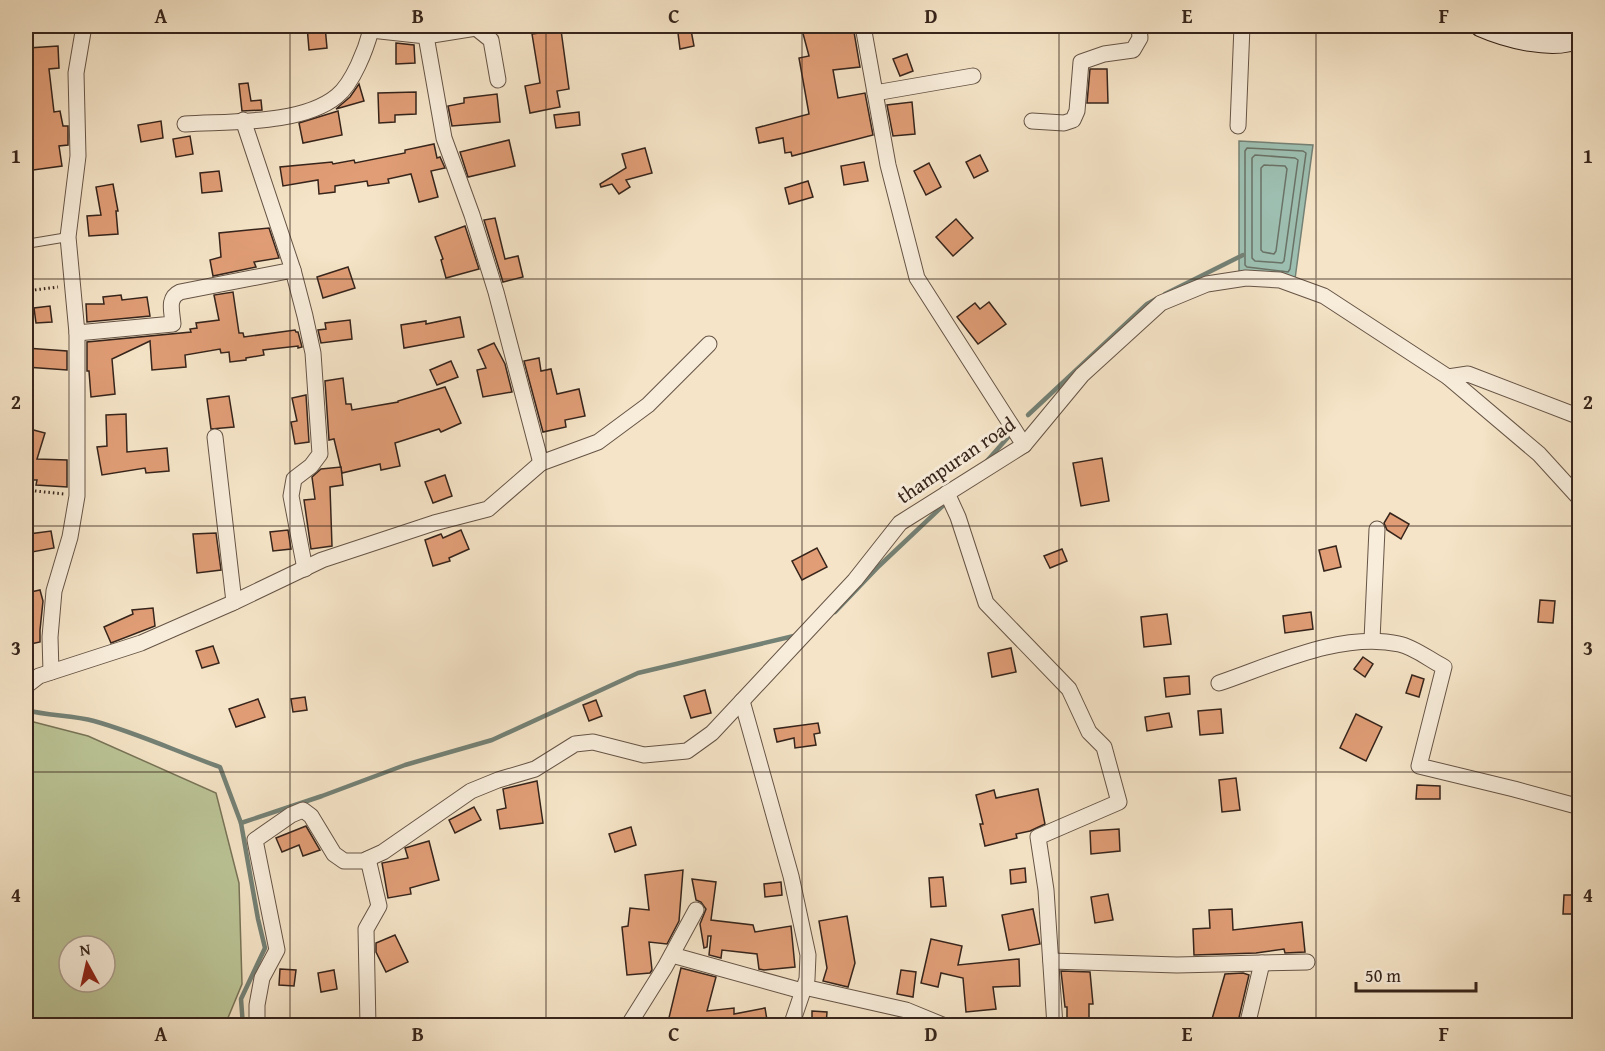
<svg xmlns="http://www.w3.org/2000/svg" width="1605" height="1051" font-family="'Gentium Book Plus',serif">
  <style>
    .green { fill: #bbc496; stroke: #787458; stroke-width: 1.5; fill-rule: evenodd }
    .water { fill: #9dbfb1; stroke: #748175; stroke-width: 1.5 }
    .lines { fill: none; stroke-linecap: round; stroke-linejoin: round }
    .shore { stroke: #6a7266; stroke-width: 1.5 }
    .stream { stroke: #748175; stroke-width: 4.5 }
    .building { fill: #e09d76; stroke: #36241b; stroke-width: 1.5 }
    .service-casing { stroke: #665446; stroke-width: 10 }
    .minor-casing { stroke: #665446; stroke-width: 17 }
    .secondary-casing { stroke: #36241b; stroke-width: 23 }
    .path { stroke: #36241b; stroke-width: 3; stroke-dasharray: 1.5 3; stroke-linecap: butt }
    .service { stroke: #f8eddb; stroke-width: 8 }
    .minor { stroke: #f8eddb; stroke-width: 15 }
    .secondary { stroke: #f8eddb; stroke-width: 21 }
    .grid { fill: none; stroke: #36241b; stroke-width: 1.5; stroke-opacity: 0.55 }
    .labels { text-anchor: middle; stroke-width: 6; stroke-linejoin: round; paint-order: stroke }
    .street-label { font-size: 20px; fill: #36241b; stroke: #f8eddb }
    .neatline { fill: none; stroke: #36241b; stroke-width: 2 }
    .grid-label { font-size: 20px; text-anchor: middle; font-weight: bold; fill: #36241b }
  </style>
  <rect width="100%" height="100%" fill="#f5e4c7"/>
  <filter id="stains"><feTurbulence type="fractalNoise" baseFrequency=".00333" numOctaves="4"/><feColorMatrix values="0 0 0 0 .2 0 0 0 0 .09 0 0 0 0 .02 0 0 0 .5 -.17"/></filter>
  <radialGradient id="worn" r=".72"><stop offset=".6" stop-color="#630" stop-opacity="0"/><stop offset="1" stop-color="#630" stop-opacity=".3"/></radialGradient>
  <!-- green -->
  <path class="green" d="M26,720l62,16 128,57 23,90 3,101 -17,41h-199zM69,946h36v36h-36z"/>
  <!-- water -->
  <polygon class="water" points="1239,141 1313,145 1295,279 1239,272"/>
  <g class="lines">
    <!-- shore -->
    <g class="shore">
      <polygon points="1255,155 1295,158 1298,160 1284,261 1282,263 1255,261 1252,258 1252,158"/>
      <polygon points="1264,165 1285,166 1287,169 1276,251 1274,254 1263,252 1261,250 1261,168"/>
      <polyline points="1280,271 1247,267 1245,265 1245,151 1247,148 1303,151 1306,153 1290,269 1288,272 1281,271"/>
    </g>
    <!-- stream -->
    <g class="stream">
      <polyline points="1165,294 1243,255"/>
      <polyline points="1028,415 1147,304 1158,298"/>
      <polyline points="986,462 1010,435"/>
      <polyline points="835,612 879,566 949,500"/>
      <path d="M26,710c22,6 46,5 68,11 43,12 84,31 126,46l21,56 17,96 7,29 -24,51 2,27"/>
      <polyline points="241,823 322,796 405,765 492,740 638,673 798,635"/>
    </g>
  </g>
  <!-- building -->
  <g class="building">
    <polygon points="307,26 325,26 327,48 309,50"/>
    <polygon points="801,26 848,26 849,33 854,32 860,67 833,70 838,98 865,93 873,135 792,156 791,152 785,153 783,138 759,143 756,128 809,114 799,58 809,56"/>
    <polygon points="561,30 569,89 557,91 560,107 530,113 525,86 540,83 532,34"/>
    <polygon points="691,30 694,46 680,49 678,33"/>
    <polygon points="396,43 414,45 415,63 396,64"/>
    <polygon points="58,46 59,68 49,69 54,112 60,111 63,126 68,126 68,145 59,146 62,166 26,171 26,74 30,74 28,48"/>
    <polygon points="907,54 913,71 900,76 893,59"/>
    <polygon points="1090,69 1107,69 1108,103 1087,103"/>
    <polygon points="248,83 251,101 261,100 262,110 242,111 239,84"/>
    <polygon points="359,84 364,101 336,109 350,97"/>
    <polygon points="416,92 416,114 395,115 395,122 379,123 378,93"/>
    <polygon points="497,94 500,122 452,126 448,106 464,103 464,98"/>
    <polygon points="912,102 915,134 893,136 887,105"/>
    <polygon points="338,111 342,135 303,143 299,123"/>
    <polygon points="579,112 580,125 556,128 554,115"/>
    <polygon points="161,121 163,138 141,142 138,125"/>
    <polygon points="190,136 193,154 176,157 173,139"/>
    <polygon points="509,140 515,166 468,177 460,152"/>
    <polygon points="434,144 437,158 440,157 445,168 431,171 438,197 419,202 411,174 388,179 389,183 368,186 367,181 335,186 335,192 319,194 318,180 283,186 280,167 332,162 333,164 354,160 355,163 405,153 405,150"/>
    <polygon points="645,148 652,173 626,180 630,187 619,194 612,184 601,187 600,184 626,168 622,154"/>
    <polygon points="980,155 988,171 974,178 966,162"/>
    <polygon points="864,162 868,181 844,185 841,166"/>
    <polygon points="929,163 941,187 926,195 914,171"/>
    <polygon points="219,171 222,191 202,193 200,173"/>
    <polygon points="808,181 813,197 789,204 785,188"/>
    <polygon points="113,184 118,211 116,211 118,234 89,236 87,216 101,215 96,187"/>
    <polygon points="495,218 505,259 518,256 523,277 503,282 484,220"/>
    <polygon points="956,219 973,238 953,256 936,237"/>
    <polygon points="465,226 479,269 446,278 441,260 443,259 435,237"/>
    <polygon points="269,228 279,258 254,262 256,267 213,276 210,260 221,257 219,233"/>
    <polygon points="348,267 355,288 323,298 317,277"/>
    <polygon points="233,292 239,333 243,333 244,337 295,330 296,332 298,332 302,347 298,348 298,346 263,350 264,355 246,358 246,360 230,362 229,352 221,353 220,349 185,355 186,367 152,370 150,341 112,359 115,394 91,397 89,371 87,371 87,342 191,332 190,329 197,328 196,323 219,320 214,295"/>
    <polygon points="121,295 122,300 147,297 150,316 87,322 86,304 104,304 103,297"/>
    <polygon points="989,302 1006,324 978,344 957,317 975,303 980,309"/>
    <polygon points="50,306 52,322 36,323 34,308"/>
    <polygon points="460,317 464,337 404,348 401,325 426,321 426,324"/>
    <polygon points="350,320 352,339 321,343 318,330 326,329 325,323"/>
    <polygon points="494,343 505,364 512,392 483,397 477,370 486,368 478,350"/>
    <polygon points="26,348 67,351 67,370 26,367"/>
    <polygon points="539,358 541,371 551,369 557,394 579,389 585,416 565,420 566,427 543,432 524,361"/>
    <polygon points="451,361 458,377 437,385 430,370"/>
    <polygon points="343,378 346,404 351,404 352,410 398,402 398,401 445,387 461,423 441,432 439,429 395,443 400,466 381,470 380,464 342,473 334,439 329,440 325,381"/>
    <polygon points="306,395 309,442 295,444 291,422 297,421 292,398"/>
    <polygon points="229,396 234,427 211,429 207,399"/>
    <polygon points="126,414 127,452 167,448 169,471 146,473 145,468 102,475 97,447 107,446 106,415"/>
    <polygon points="26,428 45,433 37,459 67,460 67,487 36,485 37,480 31,480 29,487 26,487"/>
    <polygon points="1102,458 1109,501 1081,506 1073,463"/>
    <polygon points="341,467 343,485 330,487 332,546 311,549 304,500 315,499 312,477 321,469"/>
    <polygon points="445,475 452,496 433,503 425,482"/>
    <polygon points="1390,513 1409,524 1401,539 1387,530 1384,523"/>
    <polygon points="288,530 291,549 273,551 270,532"/>
    <polygon points="461,530 469,549 449,558 450,561 433,566 425,540 441,534 443,538"/>
    <polygon points="51,531 54,548 32,552 29,534"/>
    <polygon points="216,533 221,570 197,573 193,534"/>
    <polygon points="1336,546 1341,567 1324,571 1319,550"/>
    <polygon points="817,548 827,567 802,580 792,561"/>
    <polygon points="1062,549 1067,561 1050,568 1044,556"/>
    <polygon points="40,590 43,601 40,630 40,642 26,645 26,593"/>
    <polygon points="1540,600 1555,601 1553,623 1538,622"/>
    <polygon points="153,608 155,626 111,643 104,627 133,614 132,610"/>
    <polygon points="1311,612 1313,629 1285,633 1283,616"/>
    <polygon points="1167,614 1171,644 1144,647 1141,617"/>
    <polygon points="213,646 219,663 202,668 196,651"/>
    <polygon points="1011,648 1016,672 992,677 988,653"/>
    <polygon points="1363,657 1373,664 1365,677 1354,669"/>
    <polygon points="1412,675 1424,679 1419,697 1406,693"/>
    <polygon points="1189,676 1190,694 1166,697 1164,678"/>
    <polygon points="705,690 711,713 691,718 684,696"/>
    <polygon points="305,697 307,710 293,712 291,699"/>
    <polygon points="258,699 265,717 236,727 229,709"/>
    <polygon points="596,700 602,716 589,721 583,705"/>
    <polygon points="1221,709 1223,733 1200,735 1198,711"/>
    <polygon points="1169,713 1172,727 1147,731 1145,717"/>
    <polygon points="1356,714 1382,727 1366,761 1340,748"/>
    <polygon points="818,723 820,733 814,734 816,745 795,748 794,738 777,742 774,729"/>
    <polygon points="1236,778 1240,810 1222,812 1219,780"/>
    <polygon points="537,781 543,823 500,829 497,810 506,808 503,789"/>
    <polygon points="1417,785 1440,786 1440,799 1416,799"/>
    <polygon points="1038,789 1045,824 1030,831 1016,834 1017,838 985,846 980,824 983,824 976,795 994,790 996,798"/>
    <polygon points="474,807 481,820 455,833 449,820"/>
    <polygon points="306,826 320,850 303,856 299,845 282,852 276,838"/>
    <polygon points="631,827 636,845 615,852 609,834"/>
    <polygon points="1119,829 1120,851 1091,854 1090,831"/>
    <polygon points="429,841 439,880 410,888 411,894 388,898 382,863 408,858 405,848"/>
    <polygon points="1025,868 1026,882 1011,884 1010,870"/>
    <polygon points="683,870 679,921 667,944 649,942 652,970 650,973 627,975 622,927 628,926 630,908 649,910 645,875"/>
    <polygon points="943,877 946,906 931,907 929,878"/>
    <polygon points="692,879 716,882 711,920 753,925 755,932 791,926 795,967 764,970 759,969 757,954 722,950 721,958 709,955 711,936 708,936 707,947 704,948 700,924 706,909 701,902 696,900"/>
    <polygon points="781,882 782,895 765,897 764,884"/>
    <polygon points="1108,894 1113,920 1095,923 1091,897"/>
    <polygon points="1564,895 1580,895 1580,914 1563,914"/>
    <polygon points="1033,909 1040,944 1009,950 1002,915"/>
    <polygon points="1232,909 1233,930 1302,922 1305,952 1285,953 1284,949 1256,953 1194,955 1193,929 1210,928 1209,910"/>
    <polygon points="847,916 855,963 848,987 823,981 827,968 819,921"/>
    <polygon points="395,935 408,962 386,972 376,952 376,943"/>
    <polygon points="931,939 962,946 958,965 1019,959 1020,986 993,987 996,1009 966,1012 963,978 941,973 938,987 921,983"/>
    <polygon points="681,968 716,977 707,1011 734,1008 734,1014 765,1008 768,1026 667,1026"/>
    <polygon points="280,969 296,970 294,986 279,985"/>
    <polygon points="334,970 337,989 321,992 318,973"/>
    <polygon points="901,970 916,972 913,997 897,994"/>
    <polygon points="1061,971 1090,972 1093,1004 1089,1004 1089,1026 1067,1026 1067,1007 1065,1007"/>
    <polygon points="1243,973 1249,975 1237,1026 1210,1026 1225,974"/>
    <polygon points="812,1011 827,1012 826,1026 812,1026"/>
  </g>
  <g class="lines">
    <!-- service casing -->
    <g class="service-casing">
      <polyline id="service" points="26,244 68,237"/>
    </g>
    <!-- minor casing -->
    <g class="minor-casing">
      <g id="minor">
        <path d="M84,26l-8,47 2,83 -10,81 9,96 96,-9c-1,-13 -6,-26 7,-32l113,-22"/>
        <polyline points="371,26 371,30 426,36 444,138 472,215 496,292 541,463 598,442 648,405 709,344"/>
        <polyline points="863,26 888,165 917,278 1024,445"/>
        <polyline points="426,36 476,28 491,40 498,80"/>
        <polyline points="875,93 973,76"/>
        <polyline points="243,120 293,270 305,316 313,353 320,454 311,466 294,479 291,496 305,569"/>
        <polyline points="1032,121 1064,123 1073,120 1077,111 1081,62 1104,54 1133,50 1140,38 1139,26"/>
        <path d="M185,124c45,-3 117,1 152,-28 16,-13 29,-47 34,-66"/>
        <polyline points="1238,126 1242,26"/>
        <polyline points="1448,377 1468,374 1580,417"/>
        <polyline points="215,437 234,602"/>
        <polyline points="947,493 958,517 986,603 1069,689 1089,732 1104,747 1119,802 1038,837 1046,890 1055,1026"/>
        <polyline points="1372,640 1377,529"/>
        <polyline points="51,672 50,637 54,591 70,537 77,496 77,333"/>
        <path d="M1219,683c53,-18 123,-52 180,-39 15,3 31,16 45,23l-25,99 95,23 66,18"/>
        <polyline points="26,686 39,676 141,643 230,604 322,560 434,523 488,509 541,463"/>
        <polyline points="742,701 791,876 808,955 807,979 791,1026"/>
        <polyline points="672,955 802,991"/>
        <polyline points="1051,961 1177,965 1307,962"/>
        <polyline points="804,987 906,1010 945,1026"/>
        <polyline points="257,1026 257,1005 262,978 277,950 255,840 291,815 303,810 311,816 334,854 344,861 363,861 383,852 471,791 498,780 535,769 575,744 593,742 644,755 687,751 712,733 855,580 900,523 1024,445 1082,375 1161,303 1207,284 1246,278 1280,280 1324,296 1448,377 1539,454 1580,499"/>
        <polyline points="368,1026 366,929 379,906 368,859"/>
        <polyline points="628,1026 665,967 696,910"/>
        <polyline points="1247,1026 1262,963"/>
      </g>
    </g>
    <!-- secondary casing -->
    <g class="secondary-casing">
      <path id="secondary" d="M1481,26c25,11 73,24 99,11"/>
    </g>
    <!-- path -->
    <g class="path">
      <polyline points="26,291 58,287"/>
      <polyline points="26,490 64,494"/>
    </g>
    <!-- service -->
    <use href="#service" class="service"/>
    <!-- minor -->
    <use href="#minor" class="minor"/>
    <!-- secondary -->
    <use href="#secondary" class="secondary"/>
  </g>
  <!-- grid -->
  <path class="grid" d="M290,26v1000M546,26v1000M802,26v1000M1059,26v1000M1316,26v1000M26,279h1554M26,526h1554M26,772h1554"/>
  <g class="labels">
    <!-- street labels -->
    <g class="street-label">
      <text transform="translate(956 460) rotate(-34)" y="7">thampuran road</text>
    </g>
  </g>
  <!-- margin -->
  <rect width="1605" height="1051" fill="none" stroke="#f5e4c7" stroke-width="66"/>
  <!-- north arrow -->
  <g transform="translate(87 964) rotate(352)"><circle r="28" fill="#f8eddb" stroke="#aa9d8e" stroke-width="1.5"/>
  <path d="M0-4.5L10 22L0 15L-10 22Z" fill="#8f2418"/>
  <text y="-9" font-size="16" font-weight="bold" text-anchor="middle" fill="#36241b">N</text>
  </g>
  <!-- scale -->
  <path d="M1356 982v9h120v-9" fill="none" stroke="#36241b" stroke-width="3"/>
  <text x="1365" y="982" font-size="18" fill="#36241b" stroke="#f8eddb" stroke-width="4.5" paint-order="stroke">50 m</text>
  <rect x="33" y="33" width="1539" height="985" class="neatline"/>
  <g class="grid-label">
    <text x="161" y="23">A</text>
    <text x="418" y="23">B</text>
    <text x="674" y="23">C</text>
    <text x="931" y="23">D</text>
    <text x="1187" y="23">E</text>
    <text x="1444" y="23">F</text>
    <text x="16" y="163">1</text>
    <text x="1588" y="163">1</text>
    <text x="16" y="409">2</text>
    <text x="1588" y="409">2</text>
    <text x="16" y="655">3</text>
    <text x="1588" y="655">3</text>
    <text x="16" y="902">4</text>
    <text x="1588" y="902">4</text>
    <text x="161" y="1041">A</text>
    <text x="418" y="1041">B</text>
    <text x="674" y="1041">C</text>
    <text x="931" y="1041">D</text>
    <text x="1187" y="1041">E</text>
    <text x="1444" y="1041">F</text>
  </g>
  <rect width="100%" height="100%" filter="url(#stains)"/>
  <rect width="100%" height="100%" fill="url(#worn)"/>
</svg>
